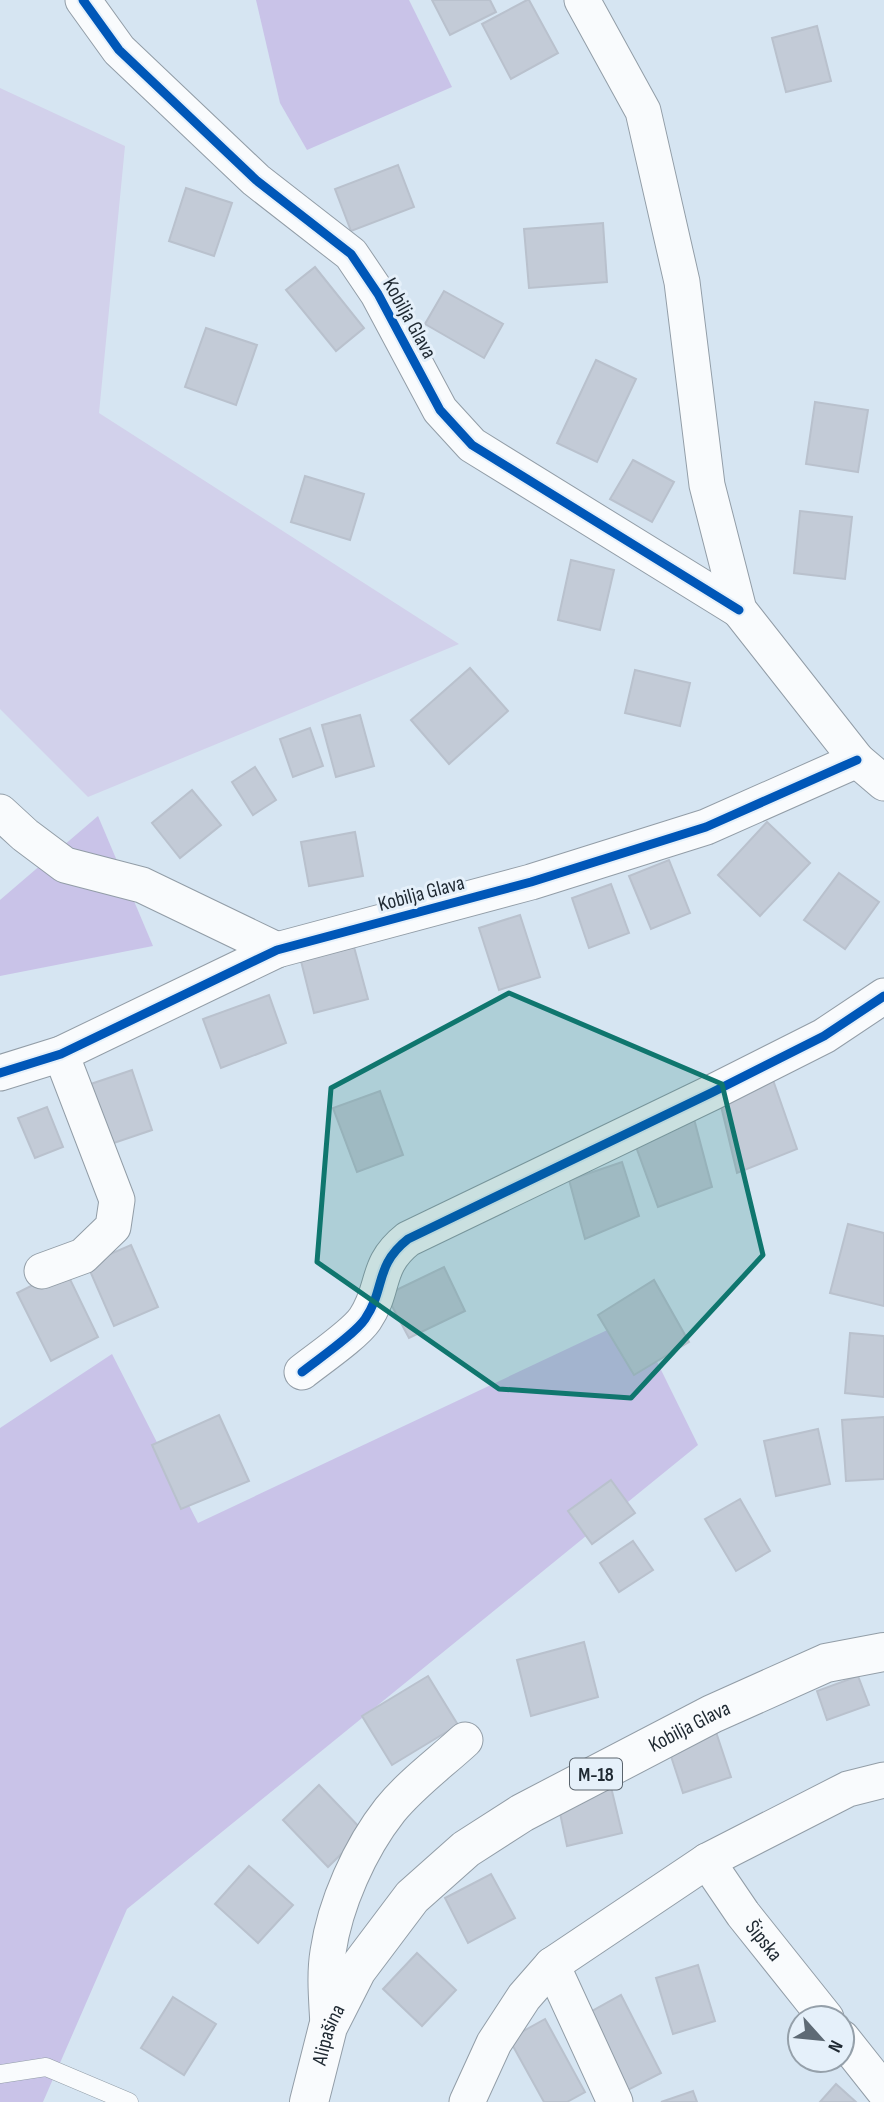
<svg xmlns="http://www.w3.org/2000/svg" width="884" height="2102" font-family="'Sofia Sans Condensed',sans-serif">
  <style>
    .green { fill: #d2d1eb }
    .forest { fill: #c9c3e8 }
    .building { fill: #c3cbd7; stroke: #b9c1cd; stroke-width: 2 }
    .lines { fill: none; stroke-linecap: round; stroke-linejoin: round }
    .service-casing { stroke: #929da7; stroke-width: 19 }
    .minor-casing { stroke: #929da7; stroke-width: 37 }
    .primary-casing { stroke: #929da7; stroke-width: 40 }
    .service { stroke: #f9fbfd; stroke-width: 18 }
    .minor { stroke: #f9fbfd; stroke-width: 35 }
    .primary { stroke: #f9fbfd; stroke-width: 38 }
    .cycleway-casing { stroke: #e5f0fa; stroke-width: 13 }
    .cycleway { stroke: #0057b8; stroke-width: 9 }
    .marked { fill: #0f766e; fill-opacity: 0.2; stroke: #0f766e; stroke-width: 5; stroke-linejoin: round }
    .labels { text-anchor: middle; stroke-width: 6; stroke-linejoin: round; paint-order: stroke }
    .shield { fill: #e5f0fa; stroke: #5a646d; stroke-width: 2 }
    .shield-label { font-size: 19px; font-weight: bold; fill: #1e2831 }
    .street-label { font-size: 21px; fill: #1e2831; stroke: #e5f0fa }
  </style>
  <rect width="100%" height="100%" fill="#d6e5f2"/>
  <!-- green -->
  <polygon class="green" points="0,88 125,146 99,413 459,644 88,797 0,709"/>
  <!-- forest -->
  <g class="forest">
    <polygon points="256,0 409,0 452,87 307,150 280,103"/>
    <polygon points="98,816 153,946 0,976 0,900"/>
    <polygon points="635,1317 698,1445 127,1909 43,2102 0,2102 0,1428 112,1354 198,1523"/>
  </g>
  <!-- building -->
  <g class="building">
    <polygon points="432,0 490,0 496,12 450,35"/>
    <polygon points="527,0 529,0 558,53 511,79 482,24"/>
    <polygon points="817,26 831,81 786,92 772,38"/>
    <polygon points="398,165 414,207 351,231 335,189"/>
    <polygon points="186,188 232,203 214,256 169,241"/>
    <polygon points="603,223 607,282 529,288 524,229"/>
    <polygon points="315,267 364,328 336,351 286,290"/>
    <polygon points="444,291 503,324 484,358 425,324"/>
    <polygon points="206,328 257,345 236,405 185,387"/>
    <polygon points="596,360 636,379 597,462 557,443"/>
    <polygon points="815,402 868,410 858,472 806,464"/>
    <polygon points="633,460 674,482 652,522 610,499"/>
    <polygon points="305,476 364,494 350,540 291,522"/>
    <polygon points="800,511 852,517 845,579 794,573"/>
    <polygon points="571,560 614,570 600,630 558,620"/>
    <polygon points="470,668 508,711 449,764 411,720"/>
    <polygon points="635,670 690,683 680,726 625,713"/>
    <polygon points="360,715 374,766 336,777 322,725"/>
    <polygon points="310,728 323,766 293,777 280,739"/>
    <polygon points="255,767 276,800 253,815 232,782"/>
    <polygon points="192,790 221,825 180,858 152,823"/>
    <polygon points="767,822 810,863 760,916 718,875"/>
    <polygon points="355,832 363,876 309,886 301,842"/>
    <polygon points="669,860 690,913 651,929 629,876"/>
    <polygon points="839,873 879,902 845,949 804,920"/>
    <polygon points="611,884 629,933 589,948 572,898"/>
    <polygon points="520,915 540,977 499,990 479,928"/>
    <polygon points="354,947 368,999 314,1013 301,961"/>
    <polygon points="269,995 286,1043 221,1068 203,1019"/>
    <polygon points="132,1070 152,1130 102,1147 82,1087"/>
    <polygon points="773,1080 797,1149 737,1173 721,1106"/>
    <polygon points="380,1091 403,1155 357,1172 333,1108"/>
    <polygon points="47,1107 63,1147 35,1158 18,1118"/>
    <polygon points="694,1119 712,1187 658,1207 635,1144"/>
    <polygon points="622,1162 639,1216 585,1239 569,1180"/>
    <polygon points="848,1224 884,1233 884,1306 830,1293"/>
    <polygon points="131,1245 158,1307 114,1326 87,1264"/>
    <polygon points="444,1267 465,1311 409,1338 386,1295"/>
    <polygon points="65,1269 98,1337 51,1361 17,1293"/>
    <polygon points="654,1280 689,1342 634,1375 598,1315"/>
    <polygon points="850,1333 884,1336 884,1397 845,1393"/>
    <polygon points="219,1415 249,1481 181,1509 152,1445"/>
    <polygon points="884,1417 884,1479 846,1481 842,1420"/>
    <polygon points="818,1429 830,1484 776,1496 764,1441"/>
    <polygon points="611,1480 635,1513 592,1544 568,1511"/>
    <polygon points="740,1499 770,1551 736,1571 705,1519"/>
    <polygon points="633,1541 653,1570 619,1592 600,1563"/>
    <polygon points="584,1642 598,1697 531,1716 517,1660"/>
    <polygon points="428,1676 458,1725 392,1765 362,1716"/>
    <polygon points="858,1676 869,1705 827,1720 817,1691"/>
    <polygon points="716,1732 731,1777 683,1793 668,1747"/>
    <polygon points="319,1785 364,1832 328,1867 283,1820"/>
    <polygon points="611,1787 622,1833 567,1846 557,1799"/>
    <polygon points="249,1866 293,1905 258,1943 215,1904"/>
    <polygon points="491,1874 515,1918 468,1943 445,1898"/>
    <polygon points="417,1953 456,1990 422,2026 383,1989"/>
    <polygon points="698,1965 715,2021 673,2034 656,1978"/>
    <polygon points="621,1995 661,2073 624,2092 585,2015"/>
    <polygon points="173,1997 216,2024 184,2075 141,2048"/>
    <polygon points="545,2019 585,2092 567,2102 544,2102 509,2039"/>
    <polygon points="836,2084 856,2102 820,2102"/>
    <polygon points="693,2091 697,2102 661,2102"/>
  </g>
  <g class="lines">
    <!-- service casing -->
    <g class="service-casing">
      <polyline id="service" points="0,2074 46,2067 129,2102"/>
    </g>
    <!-- minor casing -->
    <g class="minor-casing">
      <g id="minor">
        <polyline points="83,0 119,50 256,180 351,254 378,294 440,410 472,445 739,610"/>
        <polyline points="582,0 643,111 682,282 707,485 739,610 857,760 884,783"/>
        <polyline points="0,812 25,835 65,865 142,885 277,950"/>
        <polyline points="0,1073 61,1054 277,950 531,882 706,827 857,760"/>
        <polyline points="42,1271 83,1256 113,1227 117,1200 61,1054"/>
        <path d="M302,1372c15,-12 53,-38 63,-53 21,-31 9,-53 43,-80l303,-146 113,-57 60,-40"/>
        <path id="s1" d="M707,1861l36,53 83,104"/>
        <polyline points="552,1965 615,2102"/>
        <path d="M328,2027c-1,-25 -4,-51 0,-75 7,-48 32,-104 62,-142 21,-26 50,-47 75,-70"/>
        <polyline points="842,2038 884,2091"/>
        <polyline points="467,2102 494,2043 524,1997 552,1965 707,1861 848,1789 884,1780"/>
      </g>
    </g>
    <!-- primary casing -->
    <g class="primary-casing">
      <g id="primary">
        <path id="s2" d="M309,2102l19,-75 29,-57 55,-73 54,-48 56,-36 190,-99 114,-51 58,-11"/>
      </g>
    </g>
    <!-- service -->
    <use href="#service" class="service"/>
    <!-- minor -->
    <use href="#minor" class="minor"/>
    <!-- primary -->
    <use href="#primary" class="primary"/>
    <!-- cycleway casing -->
    <g class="cycleway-casing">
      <g id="cycleway">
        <polyline points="83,0 119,50 256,180 351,254 378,294 440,410 472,445 739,610"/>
        <polyline points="0,1073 61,1054 277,950 531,882 706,827 857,760"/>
        <path d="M302,1372c15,-12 53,-38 63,-53 21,-31 9,-53 43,-80l303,-146 113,-57 60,-40"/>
      </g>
    </g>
    <!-- cycleway -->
    <use href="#cycleway" class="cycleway"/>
  </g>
  <!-- marked area -->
  <path class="marked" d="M509,993l213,91 41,171 -132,143 -132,-9 -182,-127 14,-174z"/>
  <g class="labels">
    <!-- shield labels -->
    <rect class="shield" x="570" y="1758.5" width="52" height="31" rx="5"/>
    <g class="shield-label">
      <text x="596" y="1781">M-18</text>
    </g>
    <!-- street labels -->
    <g class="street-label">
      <text transform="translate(410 318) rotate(61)" y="7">Kobilja Glava</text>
      <text transform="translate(421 893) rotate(-15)" y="7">Kobilja Glava</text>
      <text dy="7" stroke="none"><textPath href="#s2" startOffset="560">Kobilja Glava</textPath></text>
      <text dy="7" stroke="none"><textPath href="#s1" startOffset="98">Šipska</textPath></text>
      <text dy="7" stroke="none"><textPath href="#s2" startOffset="70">Alipašina</textPath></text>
    </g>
  </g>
  <!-- north arrow -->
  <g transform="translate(821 2039) rotate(117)"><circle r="33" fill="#e5f0fa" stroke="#95a0aa" stroke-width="2"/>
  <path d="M0-5L12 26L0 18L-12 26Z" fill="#5e6a75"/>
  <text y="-10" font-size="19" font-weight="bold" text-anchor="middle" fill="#1e2831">N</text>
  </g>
</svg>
